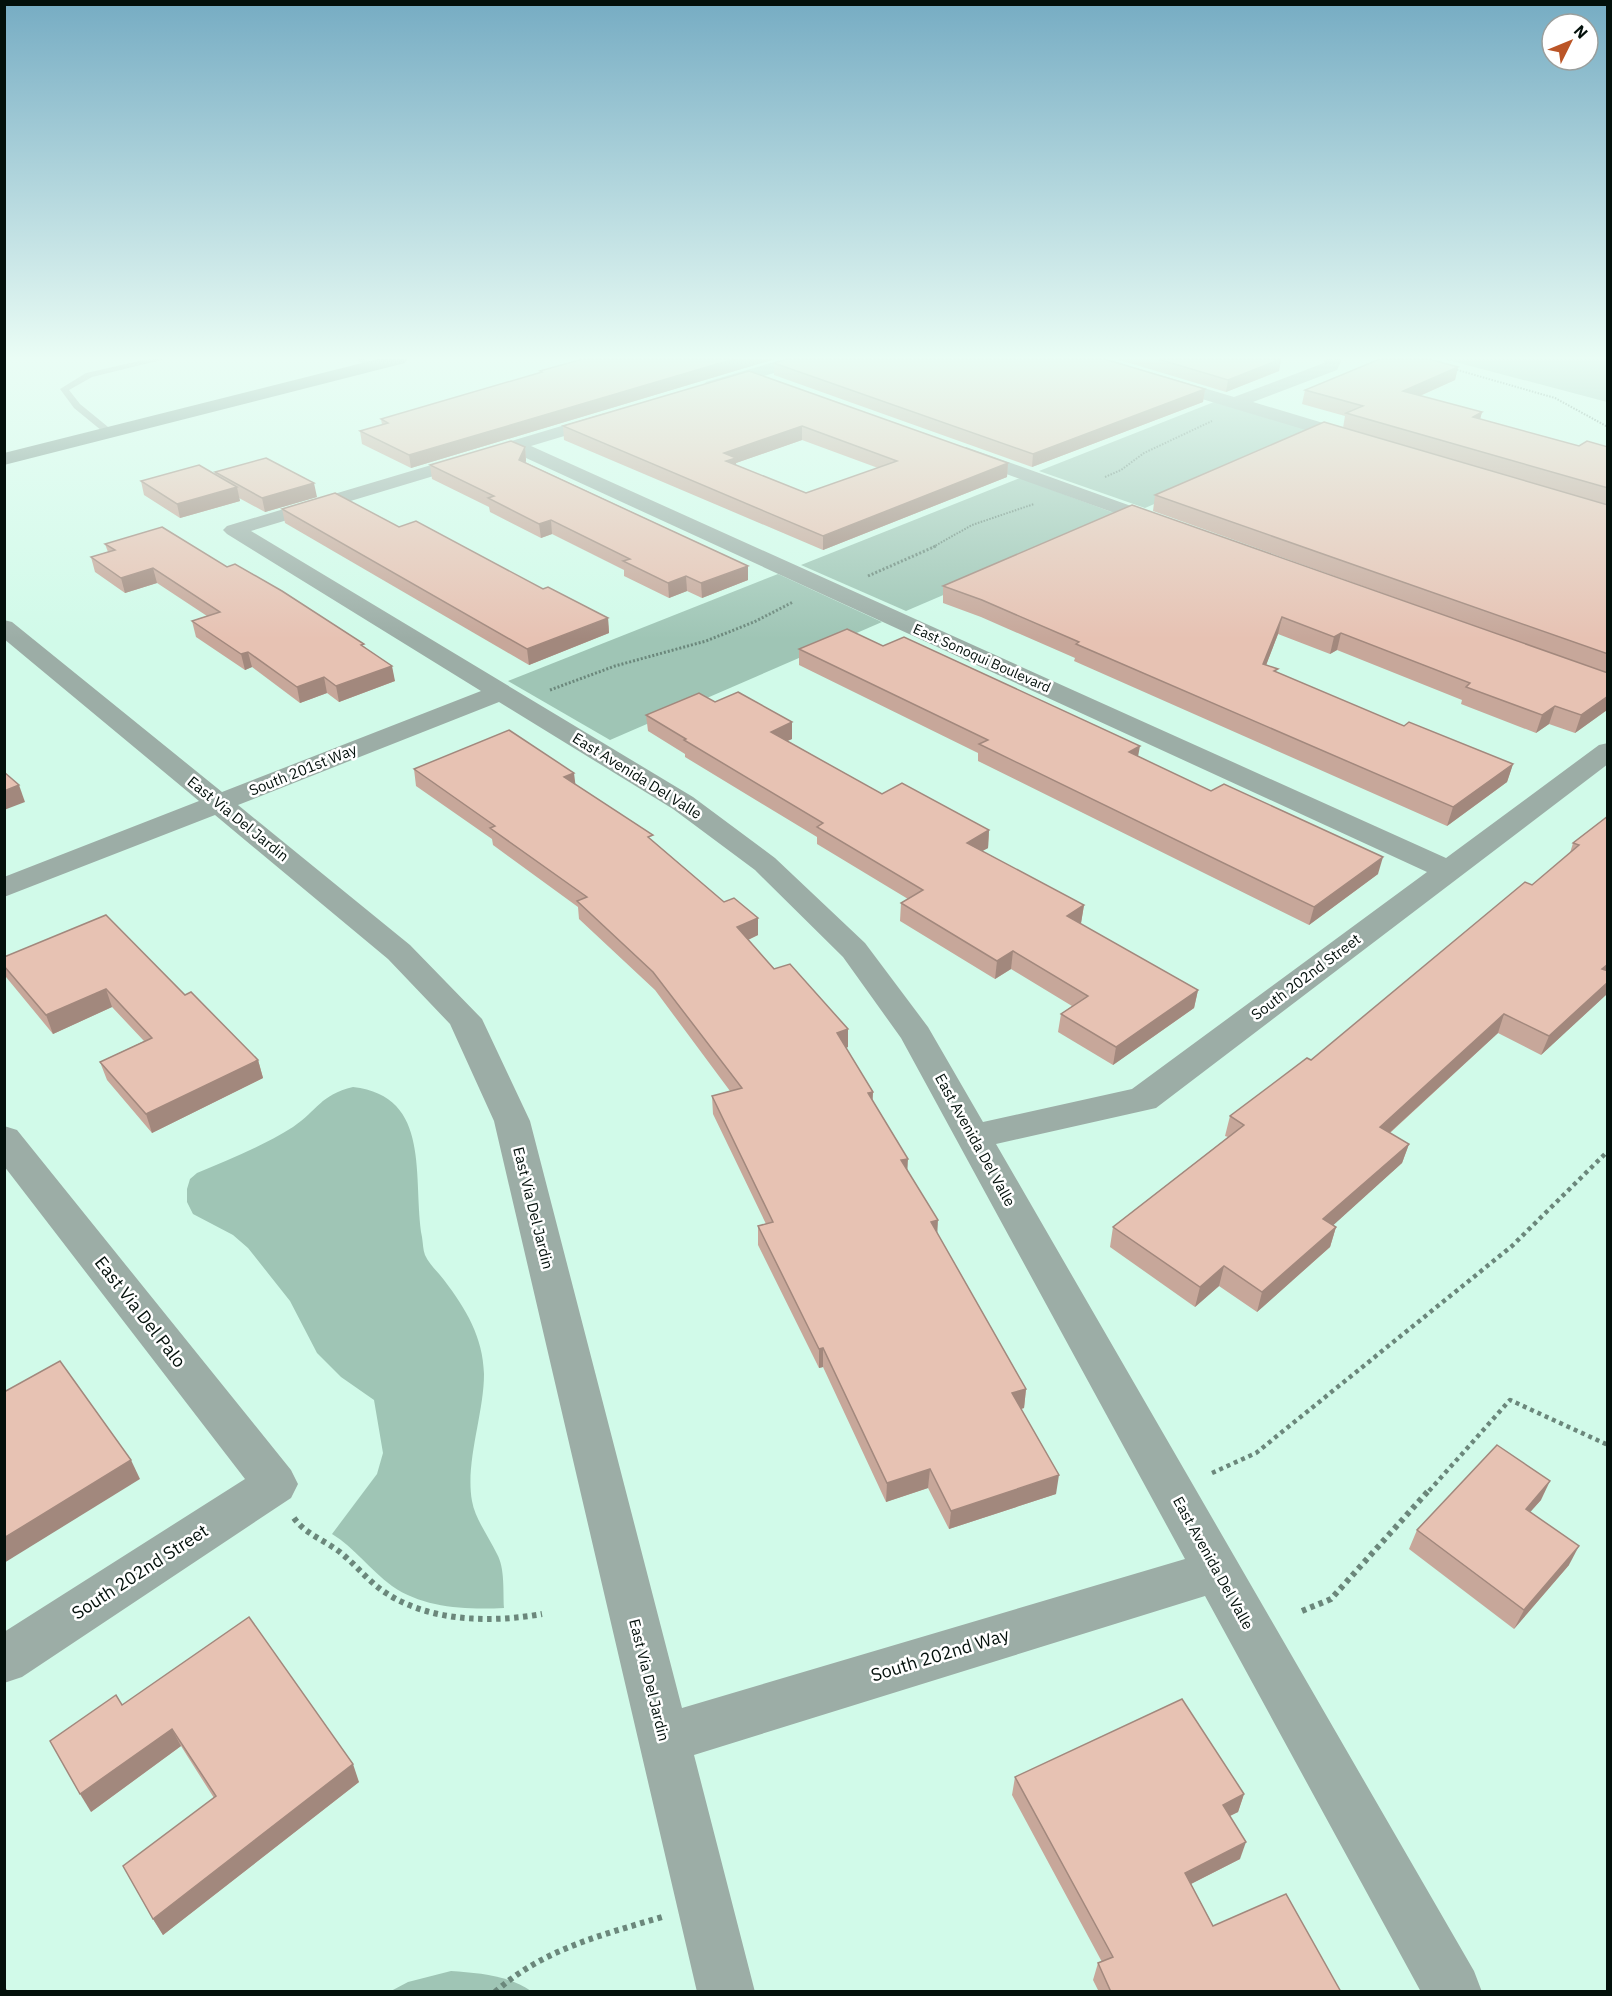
<svg xmlns="http://www.w3.org/2000/svg" width="1612" height="1996" font-family="'IBM Plex Sans',sans-serif">
  <style>
    .green { fill: #9fc5b5 }
    .lines { fill: none; stroke-linecap: round; stroke-linejoin: round }
    .path-far3 { stroke: #6b877b; stroke-width: 2; stroke-dasharray: 1.5 1.5; stroke-linecap: butt }
    .path-far2 { stroke: #6b877b; stroke-width: 3; stroke-dasharray: 2 2; stroke-linecap: butt }
    .path-far1 { stroke: #6b877b; stroke-width: 4.5; stroke-dasharray: 4 4; stroke-linecap: butt }
    .path { stroke: #6b877b; stroke-width: 6; stroke-dasharray: 4.5 4.5; stroke-linecap: butt }
    .lane { fill: #9cada6; fill-rule: evenodd }
    .street { fill: #9cada6; fill-rule: evenodd }
    .secondary { fill: #748d83; fill-rule: evenodd }
    .wall { fill: #c7a79a; fill-rule: evenodd }
    .shaded-wall { fill: #a2887d }
    .building { fill: #e7c2b3; stroke: #a2887d; stroke-width: 1.5; fill-rule: evenodd }
    .labels { text-anchor: middle; stroke-width: 5; stroke-linejoin: round; paint-order: stroke }
    .far-street-label { font-size: 14px; fill: #03100b; stroke: #fff }
    .street-label { font-size: 15px; fill: #03100b; stroke: #fff }
    .near-street-label { font-size: 18px; fill: #03100b; stroke: #fff }
  </style>
  <rect width="100%" height="100%" fill="#d1fae9"/>
  <!-- green -->
  <g class="green">
    <polygon points="1444,359 1607,359 1607,402"/>
    <polygon points="1214,402 1319,433 1145,508 1039,471"/>
    <polygon points="1020,478 1125,517 906,611 801,565"/>
    <polygon points="778,574 882,622 610,740 508,681"/>
    <path d="M353,1087c80,9 59,92 69,150 1,6 1,13 3,18 4,9 13,17 19,25 22,29 39,57 40,94 0,40 -19,88 -12,127 3,18 17,36 25,53 8,14 6,37 7,54 -37,2 -81,0 -112,-22 -22,-16 -37,-38 -60,-52l45,-60 6,-21 -9,-53 -33,-23 -24,-24 -27,-52 -42,-53 -15,-13 -40,-21 -6,-12v-13l3,-10 7,-6c33,-14 66,-27 96,-46 25,-17 27,-32 60,-40z"/>
    <path d="M451,1971c28,2 56,4 80,20h-140l17,-9z"/>
  </g>
  <g class="lines">
    <!-- path-far3 -->
    <g class="path-far3">
      <polyline points="1454,369 1555,398 1608,427"/>
      <polyline points="1105,477 1121,470 1144,453 1212,421"/>
      <polyline points="933,547 972,525 1034,504"/>
    </g>
    <!-- path-far2 -->
    <g class="path-far2">
      <polyline points="868,576 936,546"/>
      <polyline points="550,690 615,666 706,641 754,622 793,602"/>
    </g>
    <!-- path-far1 -->
    <g class="path-far1">
      <polyline points="1212,1473 1256,1453 1512,1246 1608,1151"/>
      <polyline points="1429,1491 1510,1400 1608,1445"/>
    </g>
    <!-- path -->
    <g class="path">
      <path d="M294,1518c12,17 31,22 47,35 16,13 28,29 45,40 44,29 106,30 156,21"/>
      <polyline points="1302,1611 1331,1599 1430,1489"/>
      <path d="M495,1992c48,-43 107,-57 167,-75"/>
    </g>
    <!-- lane -->
    <g class="lane">
      <polygon points="148,359 165,359 92,377 69,390 80,404 113,431 113,435 107,435 74,408 60,389 86,373"/>
      <polygon points="355,359 366,359 378,366 371,368"/>
    </g>
    <!-- street -->
    <g class="street">
      <polygon points="784,359 811,359 809,363 712,391 703,386 706,382"/>
      <polygon points="1080,359 1107,359 1234,397 1324,363 1325,359 1342,359 1337,370 1253,402 1363,435 1365,439 1363,443 1349,443 1082,363"/>
      <path d="M605,413l6,1 3,4 -3,4 -80,24 915,412 153,-113 9,-2v21l-452,344 -160,36 478,827 8,21h-61l-216,-396 -511,159 61,237h-58l-203,-871 -44,-97 -62,-65 -173,-144 -211,82v-20l195,-76 -195,-162v-19l8,2 210,170 259,-101 -254,-157 -4,-4 4,-4zM513,452l914,420 -295,217 -149,33 -55,-95 -63,-84 -90,-85 -82,-61 -442,-266zM499,702l174,107 82,61 88,87 58,81 284,521 -503,149 -152,-587 -48,-102 -72,-74 -172,-140z"/>
      <polygon points="966,447 1173,521 1177,525 1173,529 1159,529 959,457 956,453 959,449"/>
      <polygon points="4,1126 17,1130 291,1470 298,1484 291,1498 22,1677 4,1683 4,1632 245,1479 4,1166"/>
    </g>
    <!-- secondary -->
    <polygon class="secondary" points="378,359 407,359 405,363 4,465 4,453"/>
  </g>
  <!-- wall -->
  <g class="wall">
    <polygon points="583,359 775,359 411,468 362,444 360,431 382,425 381,419 540,373 540,371"/>
    <polygon points="1116,359 1281,359 1279,371 1226,392"/>
    <polygon points="774,363 1205,389 1203,402 1032,467 774,375"/>
    <polygon points="1458,367 1455,380 1420,396 1482,412 1480,419 1579,446 1608,447 1607,710 1575,733 1549,724 1536,733 1461,704 1462,700 1337,650 1330,654 1278,634 1266,665 1277,673 1404,726 1513,764 1507,782 1447,826 1074,661 1075,658 981,617 943,603 943,586 1132,505 1572,661 1153,511 1155,495 1471,465 1343,428 1345,416 1302,404 1305,390"/>
    <path d="M749,371l259,92 -1,14 -184,73 -259,-110 -1,-14zM802,440l76,28 -72,25 -70,-28v-2z"/>
    <polygon points="525,447 526,461 525,462 748,566 748,580 702,598 687,591 669,598 624,576 624,570 552,534 541,538 490,512 489,507 432,479 430,465"/>
    <polygon points="215,472 317,497 265,512 239,498 240,501 180,518 144,495 141,481 215,474"/>
    <polygon points="282,509 399,527 608,618 609,633 529,665 285,523"/>
    <polygon points="105,544 227,567 365,647 395,681 339,702 327,693 300,703 252,667 245,670 196,637 192,621 207,616 157,583 125,593 95,572 91,557 108,552"/>
    <polygon points="883,646 1138,756 1378,874 1309,925 978,761 978,753 799,665 799,649"/>
    <polygon points="715,702 792,722 792,739 787,741 882,794 989,830 988,848 982,851 1084,905 1081,923 1080,924 1198,990 1194,1008 1113,1065 1058,1032 1061,1014 1072,1006 1011,969 995,979 900,921 901,903 908,899 817,844 817,837 685,757 685,754 648,731 646,715"/>
    <polygon points="414,769 575,784 653,841 724,902 758,918 758,935 748,940 848,1047 846,1048 873,1092 872,1100 907,1170 937,1234 1026,1389 1024,1408 1021,1409 1056,1494 949,1529 928,1488 886,1502 823,1367 819,1368 758,1245 758,1226 766,1224 713,1114 712,1096 730,1091 655,990 579,919 578,907 493,845 492,839 416,786"/>
    <polygon points="1608,816 1607,994 1541,1055 1498,1033 1390,1133 1409,1144 1402,1163 1333,1225 1336,1227 1330,1247 1257,1312 1219,1286 1195,1307 1110,1247 1113,1227 1228,1137 1225,1136 1230,1116 1311,1060 1532,885 1570,853 1573,843"/>
    <polygon points="4,957 185,995 258,1060 263,1078 152,1133 107,1080 100,1062 144,1041 112,1007 53,1034 6,977 4,974"/>
    <polygon points="1541,1500 1530,1512 1569,1565 1514,1629 1409,1549 1417,1530"/>
    <polygon points="122,1705 359,1782 163,1935 153,1919 214,1798 181,1746 91,1812"/>
    <polygon points="1015,1777 1244,1794 1238,1812 1230,1816 1240,1859 1191,1884 1213,1926 1341,1992 1099,1992 1093,1980 1098,1963 1102,1962 1012,1795"/>
  </g>
  <!-- shaded-wall -->
  <g class="shaded-wall">
    <polygon points="734,359 775,359 411,468 409,455"/>
    <polygon points="1281,359 1279,371 1226,392 1228,380"/>
    <polygon points="1458,367 1455,380 1399,405 1403,391"/>
    <polygon points="1205,389 1203,402 1032,467 1033,454"/>
    <polygon points="1482,412 1478,427 1473,417"/>
    <polygon points="802,426 802,440 736,463 737,472 727,475 724,453"/>
    <polygon points="525,447 526,461 521,473 519,460"/>
    <polygon points="1008,463 1007,477 823,550 823,536"/>
    <polygon points="314,483 317,497 265,512 262,498"/>
    <polygon points="237,487 240,501 180,518 177,504"/>
    <polygon points="551,520 552,534 541,538 539,524"/>
    <polygon points="748,566 748,580 702,598 701,583"/>
    <polygon points="153,568 157,583 125,593 121,578"/>
    <polygon points="686,576 687,591 669,598 668,583"/>
    <polygon points="1282,617 1278,634 1260,681 1263,664"/>
    <polygon points="608,618 609,633 529,665 527,649"/>
    <polygon points="1341,633 1337,650 1330,654 1334,637"/>
    <polygon points="248,652 252,667 245,670 241,654"/>
    <polygon points="392,666 395,681 339,702 336,686"/>
    <polygon points="324,677 327,693 300,703 297,687"/>
    <polygon points="1608,696 1607,710 1575,733 1581,715"/>
    <polygon points="1555,706 1549,724 1536,733 1542,715"/>
    <polygon points="792,722 792,739 771,748 771,732"/>
    <polygon points="1140,746 1137,762 1129,752"/>
    <polygon points="1513,764 1507,782 1447,826 1453,807"/>
    <polygon points="574,773 576,789 564,777"/>
    <polygon points="19,785 25,802 4,810 4,791"/>
    <polygon points="989,830 988,848 966,860 967,843"/>
    <polygon points="1383,857 1378,874 1309,925 1314,907"/>
    <polygon points="1084,905 1081,923 1065,934 1067,916"/>
    <polygon points="758,918 758,935 737,945 737,927"/>
    <polygon points="1013,951 1011,969 995,979 997,961"/>
    <polygon points="1608,964 1608,975 1602,969"/>
    <polygon points="1608,982 1607,994 1541,1055 1549,1036"/>
    <polygon points="106,989 112,1007 53,1034 46,1015"/>
    <polygon points="1198,990 1194,1008 1113,1065 1116,1047"/>
    <polygon points="1504,1014 1498,1033 1374,1147 1380,1127"/>
    <polygon points="848,1029 848,1047 837,1051 837,1033"/>
    <polygon points="258,1060 263,1078 152,1133 146,1114"/>
    <polygon points="873,1092 872,1110 868,1093"/>
    <polygon points="1409,1144 1402,1163 1318,1239 1323,1219"/>
    <polygon points="908,1159 907,1177 901,1160"/>
    <polygon points="938,1220 937,1239 931,1222"/>
    <polygon points="1336,1227 1330,1247 1257,1312 1262,1292"/>
    <polygon points="1224,1266 1219,1286 1195,1307 1200,1287"/>
    <polygon points="823,1348 823,1367 819,1368 819,1349"/>
    <polygon points="1026,1389 1024,1408 1010,1412 1012,1393"/>
    <polygon points="131,1460 140,1479 4,1563 4,1538"/>
    <polygon points="930,1469 928,1488 886,1502 887,1483"/>
    <polygon points="1059,1475 1056,1494 949,1529 951,1511"/>
    <polygon points="1550,1481 1541,1500 1516,1528 1526,1509"/>
    <polygon points="1579,1546 1569,1565 1514,1629 1524,1610"/>
    <polygon points="172,1729 181,1746 91,1812 80,1794"/>
    <polygon points="353,1764 359,1782 163,1935 153,1919"/>
    <polygon points="1244,1794 1238,1812 1217,1822 1223,1805"/>
    <polygon points="1246,1842 1240,1859 1179,1890 1185,1873"/>
    <polygon points="4,1985 8,1992 4,1992"/>
  </g>
  <!-- building -->
  <g class="building">
    <polygon points="583,359 734,359 409,455 360,431 388,423 381,419 542,372 540,371"/>
    <polygon points="787,359 1104,359 1205,389 1033,454 774,363"/>
    <polygon points="1158,359 1281,359 1228,380"/>
    <polygon points="1380,359 1429,359 1458,367 1403,391 1482,412 1473,417 1579,446 1587,441 1608,447 1608,488 1346,413 1363,406 1305,390"/>
    <path d="M749,371l259,92 -185,73 -260,-110zM802,426l95,35 -91,32 -80,-32 10,-3 -12,-5z"/>
    <polygon points="1324,422 1608,505 1608,654 1155,495"/>
    <polygon points="511,441 525,447 519,460 748,566 701,583 686,576 668,583 623,561 630,559 551,520 539,524 488,498 494,496 430,465"/>
    <polygon points="266,458 314,483 262,498 215,472"/>
    <polygon points="199,465 237,487 177,504 141,481"/>
    <polygon points="335,493 399,527 416,521 543,589 548,587 608,618 527,649 282,509"/>
    <polygon points="1132,505 1608,673 1608,696 1581,715 1555,706 1542,715 1466,687 1470,683 1341,633 1334,637 1282,617 1263,664 1278,669 1274,671 1404,726 1409,722 1513,764 1453,807 1076,644 1079,642 982,600 943,586"/>
    <polygon points="162,527 227,567 235,564 282,591 364,644 361,645 392,666 336,686 324,677 297,687 248,652 241,654 192,621 220,612 153,568 121,578 91,557 115,550 105,544"/>
    <polygon points="847,629 883,646 904,637 1140,746 1129,752 1211,791 1224,784 1383,857 1314,907 979,744 988,740 799,649"/>
    <polygon points="738,692 792,722 771,732 882,794 902,783 989,830 967,843 1084,905 1067,916 1198,990 1116,1047 1061,1014 1088,996 1013,951 997,961 901,903 923,890 817,827 823,823 684,740 686,739 646,715 699,693 715,702"/>
    <polygon points="509,730 574,773 564,777 653,835 648,837 724,902 734,898 758,918 737,927 774,969 790,964 848,1029 837,1033 873,1092 868,1093 908,1159 901,1160 938,1220 931,1222 1026,1389 1012,1393 1059,1475 951,1511 930,1469 887,1483 823,1348 819,1349 758,1226 773,1222 712,1096 742,1088 653,972 577,901 587,897 490,828 495,826 414,769"/>
    <polygon points="4,772 19,785 4,791"/>
    <polygon points="1608,816 1608,964 1602,969 1608,971 1608,982 1549,1036 1504,1014 1380,1127 1409,1144 1323,1219 1336,1227 1262,1292 1224,1266 1200,1287 1113,1227 1244,1125 1230,1116 1307,1058 1311,1060 1525,882 1532,885 1579,845 1573,843"/>
    <polygon points="106,915 185,995 191,992 258,1060 146,1114 100,1062 152,1038 106,989 46,1015 4,966 4,957"/>
    <polygon points="60,1361 131,1460 4,1538 4,1392"/>
    <polygon points="1497,1445 1550,1481 1526,1509 1579,1546 1524,1610 1417,1530"/>
    <polygon points="249,1617 353,1764 153,1919 123,1866 216,1796 172,1729 80,1794 50,1741 116,1695 122,1705"/>
    <polygon points="1182,1699 1244,1794 1223,1805 1246,1842 1185,1873 1213,1926 1286,1894 1341,1992 1111,1992 1098,1963 1113,1957 1015,1777"/>
  </g>
  <!-- sky -->
  <linearGradient id="sky" x2="0" y2="1"><stop stop-color="#76acc3"/><stop offset="0.56" stop-color="#eafdf5"/><stop offset="1" stop-color="#eafdf5" stop-opacity="0"/></linearGradient>
  <rect width="1612" height="639" fill="url(#sky)"/>
  <g class="labels">
    <!-- far-street labels -->
    <g class="far-street-label">
      <text transform="translate(982 658) rotate(24)" y="5">East Sonoqui Boulevard</text>
    </g>
    <!-- street labels -->
    <g class="street-label">
      <text transform="translate(303 770) rotate(-22)" y="5">South 201st Way</text>
      <text transform="translate(637 776) rotate(32)" y="5">East Avenida Del Valle</text>
      <text transform="translate(238 819) rotate(39)" y="5">East Via Del Jardin</text>
      <text transform="translate(1306 977) rotate(-37)" y="5">South 202nd Street</text>
      <text transform="translate(975 1140) rotate(61)" y="5">East Avenida Del Valle</text>
      <text transform="translate(533 1208) rotate(76)" y="5">East Via Del Jardin</text>
      <text transform="translate(1213 1563) rotate(61)" y="5">East Avenida Del Valle</text>
      <text transform="translate(649 1680) rotate(76)" y="5">East Via Del Jardin</text>
    </g>
    <!-- near-street labels -->
    <g class="near-street-label">
      <text transform="translate(140 1312) rotate(52)" y="6">East Via Del Palo</text>
      <text transform="translate(140 1572) rotate(-33)" y="6">South 202nd Street</text>
      <text transform="translate(940 1655) rotate(-17)" y="6">South 202nd Way</text>
    </g>
  </g>
  <!-- border -->
  <rect width="1612" height="1996" fill="none" stroke="#03100b" stroke-width="12"/>
  <!-- north arrow -->
  <g transform="translate(1570 42) rotate(47)"><circle r="28" fill="#ffffff" stroke="#9a9f9d" stroke-width="1.5"/>
  <path d="M0-4.5L10 22L0 15L-10 22Z" fill="#bb5527"/>
  <text y="-9" font-size="16" font-weight="bold" text-anchor="middle" fill="#03100b">N</text>
  </g>
</svg>
